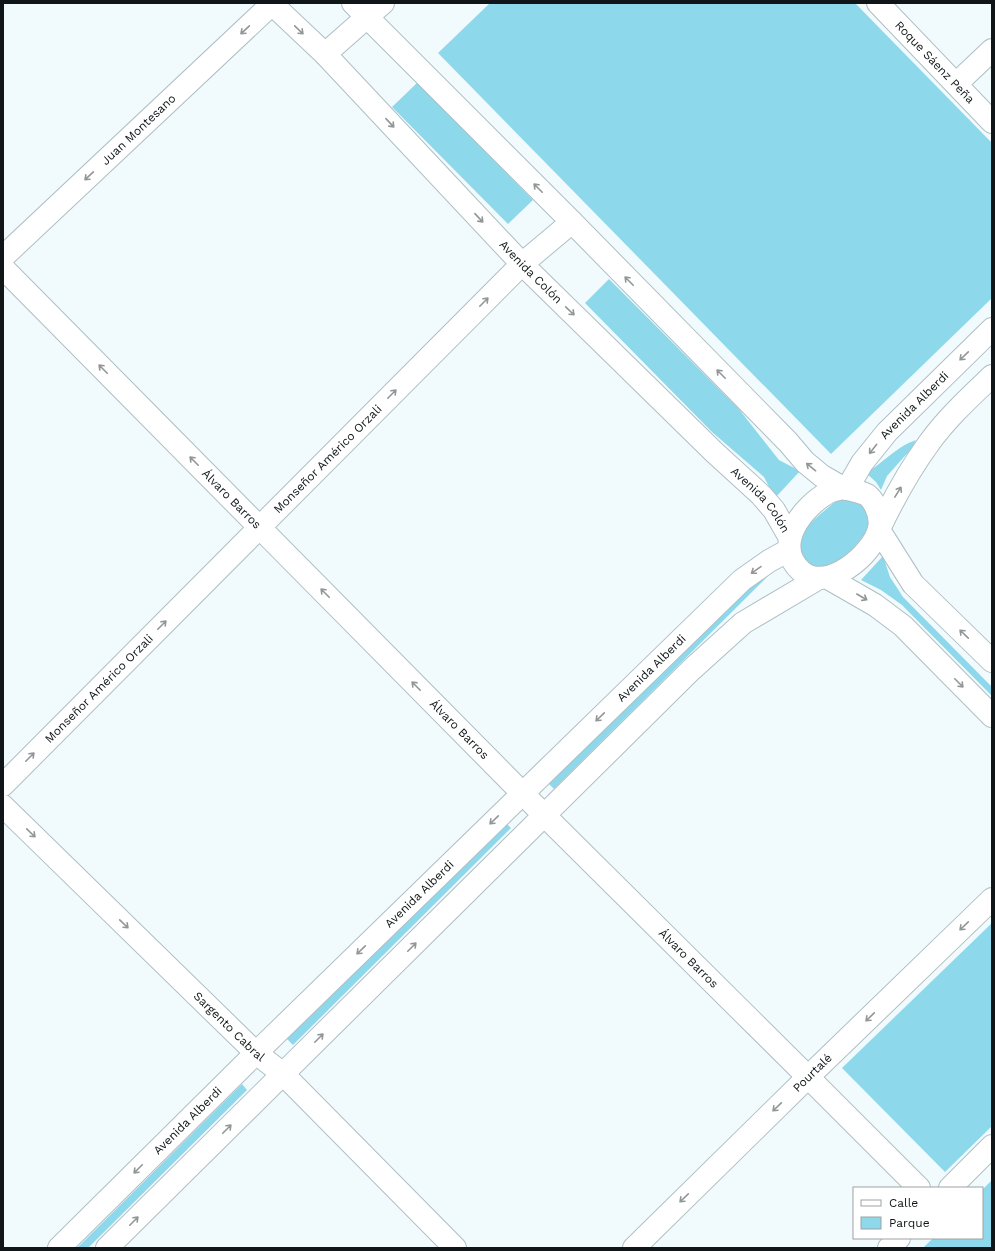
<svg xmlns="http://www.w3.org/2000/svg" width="995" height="1251" font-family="'Work Sans',sans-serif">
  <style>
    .green { fill: #8ed8eb }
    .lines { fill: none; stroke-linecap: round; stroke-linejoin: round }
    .street-casing { stroke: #afbfc4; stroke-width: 24 }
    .secondary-casing { stroke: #afbfc4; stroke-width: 24 }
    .street { stroke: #fff; stroke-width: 22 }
    .secondary { stroke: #fff; stroke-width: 22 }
    .oneway { stroke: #939697 }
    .labels { text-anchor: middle; stroke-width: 3; stroke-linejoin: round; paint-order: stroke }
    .street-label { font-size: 12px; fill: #101617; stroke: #fff }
  </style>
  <rect width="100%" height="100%" fill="#f1fbfe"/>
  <!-- green -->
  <g class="green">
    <polygon points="490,3 855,3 992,143 992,298 831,454 438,53"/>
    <polygon points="417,83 533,200 508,224 392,107"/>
    <polygon points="609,279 738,408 779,460 800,471 775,498 764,477 712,432 585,303"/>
    <path d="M916,440l-4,8 -25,28 -6,14 -5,-8 -10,-9c17,-10 31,-27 50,-33z"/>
    <path d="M841,498l16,1c6,7 12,12 12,21 1,13 -22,37 -32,43 -5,3 -15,5 -21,4 -17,-3 -20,-24 -12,-37 5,-7 30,-28 37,-32z"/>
    <polygon points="883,556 890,577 903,597 992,687 992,696 902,605 881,590 861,580"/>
    <polygon points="766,567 772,572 554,789 548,783"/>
    <polygon points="506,823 511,828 293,1045 287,1039"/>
    <polygon points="992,923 992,1126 945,1172 842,1068"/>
    <polygon points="242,1084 247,1090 88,1248 77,1248"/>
    <polygon points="992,1180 992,1248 923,1248 933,1238 982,1238 982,1190"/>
  </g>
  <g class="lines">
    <!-- street casing -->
    <g class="street-casing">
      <g id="street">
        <path id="s1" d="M878,3l114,119"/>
        <polyline points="325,54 383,3"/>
        <polyline points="956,84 992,50"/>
        <path id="s2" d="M3,257l270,-254"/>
        <path id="s3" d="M3,268l541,547 264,262 111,111"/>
        <path id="s4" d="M3,785l519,-521 50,-42"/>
        <path id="s5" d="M3,806l253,247 27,21 172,174"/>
        <path id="s6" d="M634,1248l174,-171 184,-178"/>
      </g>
    </g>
    <!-- secondary casing -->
    <g class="secondary-casing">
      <g id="secondary">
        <path id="s7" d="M271,3l54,51 197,210 193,189 46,42 13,15 16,28"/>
        <polyline points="353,3 572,222 788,442 805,462 822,476 843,488"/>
        <path d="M843,488c9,2 16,3 24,7 3,2 7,8 9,12 3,7 5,13 3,21 -5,26 -53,66 -78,43 -29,-26 2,-65 28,-79 4,-2 10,-3 14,-4z"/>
        <path id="s8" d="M847,489l15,-26 25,-31 105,-103"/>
        <path d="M880,527c14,-29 30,-58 49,-84 18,-25 41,-46 63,-67"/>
        <polyline points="879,530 913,584 992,661"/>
        <polyline points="828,578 875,605 903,626 992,716"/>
        <polyline points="950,1188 992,1146"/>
        <path id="s9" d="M59,1248l197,-195 486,-473 27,-19 20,-11"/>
        <polyline points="107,1248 691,670 743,623 819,578"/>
        <polyline points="889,1248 899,1238"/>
      </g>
    </g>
    <!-- street -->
    <use href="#street" class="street"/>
    <!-- secondary -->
    <use href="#secondary" class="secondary"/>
  </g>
  <!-- one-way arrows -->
  <defs><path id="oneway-shaft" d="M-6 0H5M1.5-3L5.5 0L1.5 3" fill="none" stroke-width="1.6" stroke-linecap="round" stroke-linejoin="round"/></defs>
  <g class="oneway">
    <use href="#oneway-shaft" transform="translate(245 30) rotate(137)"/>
    <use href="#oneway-shaft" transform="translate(299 30) rotate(44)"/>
    <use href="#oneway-shaft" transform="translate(390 123) rotate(47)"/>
    <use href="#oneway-shaft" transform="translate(89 176) rotate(137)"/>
    <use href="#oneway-shaft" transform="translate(538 188) rotate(-135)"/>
    <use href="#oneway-shaft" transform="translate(479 218) rotate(47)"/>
    <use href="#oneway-shaft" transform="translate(629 281) rotate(-135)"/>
    <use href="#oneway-shaft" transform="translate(484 302) rotate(-45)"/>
    <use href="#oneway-shaft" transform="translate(570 311) rotate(44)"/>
    <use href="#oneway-shaft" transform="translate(964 356) rotate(136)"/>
    <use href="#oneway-shaft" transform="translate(103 369) rotate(-135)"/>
    <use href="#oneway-shaft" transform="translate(721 374) rotate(-135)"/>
    <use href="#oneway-shaft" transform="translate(392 394) rotate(-45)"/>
    <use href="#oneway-shaft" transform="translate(873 449) rotate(128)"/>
    <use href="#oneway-shaft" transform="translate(194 461) rotate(-135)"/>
    <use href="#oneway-shaft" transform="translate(811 467) rotate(-141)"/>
    <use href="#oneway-shaft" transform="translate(898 492) rotate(-58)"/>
    <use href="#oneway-shaft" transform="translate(756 570) rotate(145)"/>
    <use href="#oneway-shaft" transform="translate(325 593) rotate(-135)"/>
    <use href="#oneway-shaft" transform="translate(862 597) rotate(30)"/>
    <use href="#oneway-shaft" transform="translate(162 625) rotate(-45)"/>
    <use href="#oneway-shaft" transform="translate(964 634) rotate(-136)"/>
    <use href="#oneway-shaft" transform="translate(959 683) rotate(45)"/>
    <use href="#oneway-shaft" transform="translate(416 686) rotate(-135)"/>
    <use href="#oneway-shaft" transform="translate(600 717) rotate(136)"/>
    <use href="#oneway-shaft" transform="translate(30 757) rotate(-45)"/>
    <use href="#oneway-shaft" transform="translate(494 820) rotate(136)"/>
    <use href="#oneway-shaft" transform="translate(31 833) rotate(44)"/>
    <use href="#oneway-shaft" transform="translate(124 924) rotate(44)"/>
    <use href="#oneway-shaft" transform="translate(964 926) rotate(136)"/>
    <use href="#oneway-shaft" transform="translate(412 947) rotate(-45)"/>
    <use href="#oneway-shaft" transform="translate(361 950) rotate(136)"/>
    <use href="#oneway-shaft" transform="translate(870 1017) rotate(136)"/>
    <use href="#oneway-shaft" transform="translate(319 1038) rotate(-45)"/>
    <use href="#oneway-shaft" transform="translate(777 1107) rotate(136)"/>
    <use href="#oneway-shaft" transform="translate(227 1129) rotate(-45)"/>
    <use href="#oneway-shaft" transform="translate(138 1169) rotate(135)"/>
    <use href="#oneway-shaft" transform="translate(684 1198) rotate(136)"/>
    <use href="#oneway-shaft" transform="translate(134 1221) rotate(-45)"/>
  </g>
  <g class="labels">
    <!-- street labels -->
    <g class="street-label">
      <text dy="4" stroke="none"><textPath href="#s1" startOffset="82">Roque Sáenz Peña</textPath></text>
      <text dy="4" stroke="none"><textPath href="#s2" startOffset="186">Juan Montesano</textPath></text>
      <text dy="4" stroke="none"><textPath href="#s7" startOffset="374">Avenida Colón</textPath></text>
      <text dy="4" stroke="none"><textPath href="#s8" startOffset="108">Avenida Alberdi</textPath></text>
      <text dy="4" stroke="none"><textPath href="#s4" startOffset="460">Monseñor Américo Orzali</textPath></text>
      <text dy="4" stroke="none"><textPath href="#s3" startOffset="325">Álvaro Barros</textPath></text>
      <text dy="4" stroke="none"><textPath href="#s7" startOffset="698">Avenida Colón</textPath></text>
      <text dy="4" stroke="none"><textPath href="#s9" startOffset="829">Avenida Alberdi</textPath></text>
      <text dy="4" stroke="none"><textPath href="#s4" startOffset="136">Monseñor Américo Orzali</textPath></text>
      <text dy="4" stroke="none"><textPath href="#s3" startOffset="649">Álvaro Barros</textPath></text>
      <text dy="4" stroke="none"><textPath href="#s9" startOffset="505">Avenida Alberdi</textPath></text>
      <text dy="4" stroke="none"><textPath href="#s3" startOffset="973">Álvaro Barros</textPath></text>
      <text dy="4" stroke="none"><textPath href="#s5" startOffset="316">Sargento Cabral</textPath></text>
      <text dy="4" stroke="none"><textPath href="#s6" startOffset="250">Pourtalé</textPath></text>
      <text dy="4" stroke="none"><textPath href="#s9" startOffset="181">Avenida Alberdi</textPath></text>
    </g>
  </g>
  <!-- border -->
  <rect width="995" height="1251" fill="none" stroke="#101617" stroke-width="8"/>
  <!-- legend -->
  <rect x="853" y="1187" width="130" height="52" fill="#ffffff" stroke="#9fa2a2"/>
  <rect x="861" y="1200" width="20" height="6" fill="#ffffff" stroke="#9fa2a2"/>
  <text x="889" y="1207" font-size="12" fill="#101617">Calle</text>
  <rect x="861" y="1217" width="20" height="12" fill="#8ed8eb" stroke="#9fa2a2"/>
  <text x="889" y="1227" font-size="12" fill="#101617">Parque</text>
</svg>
